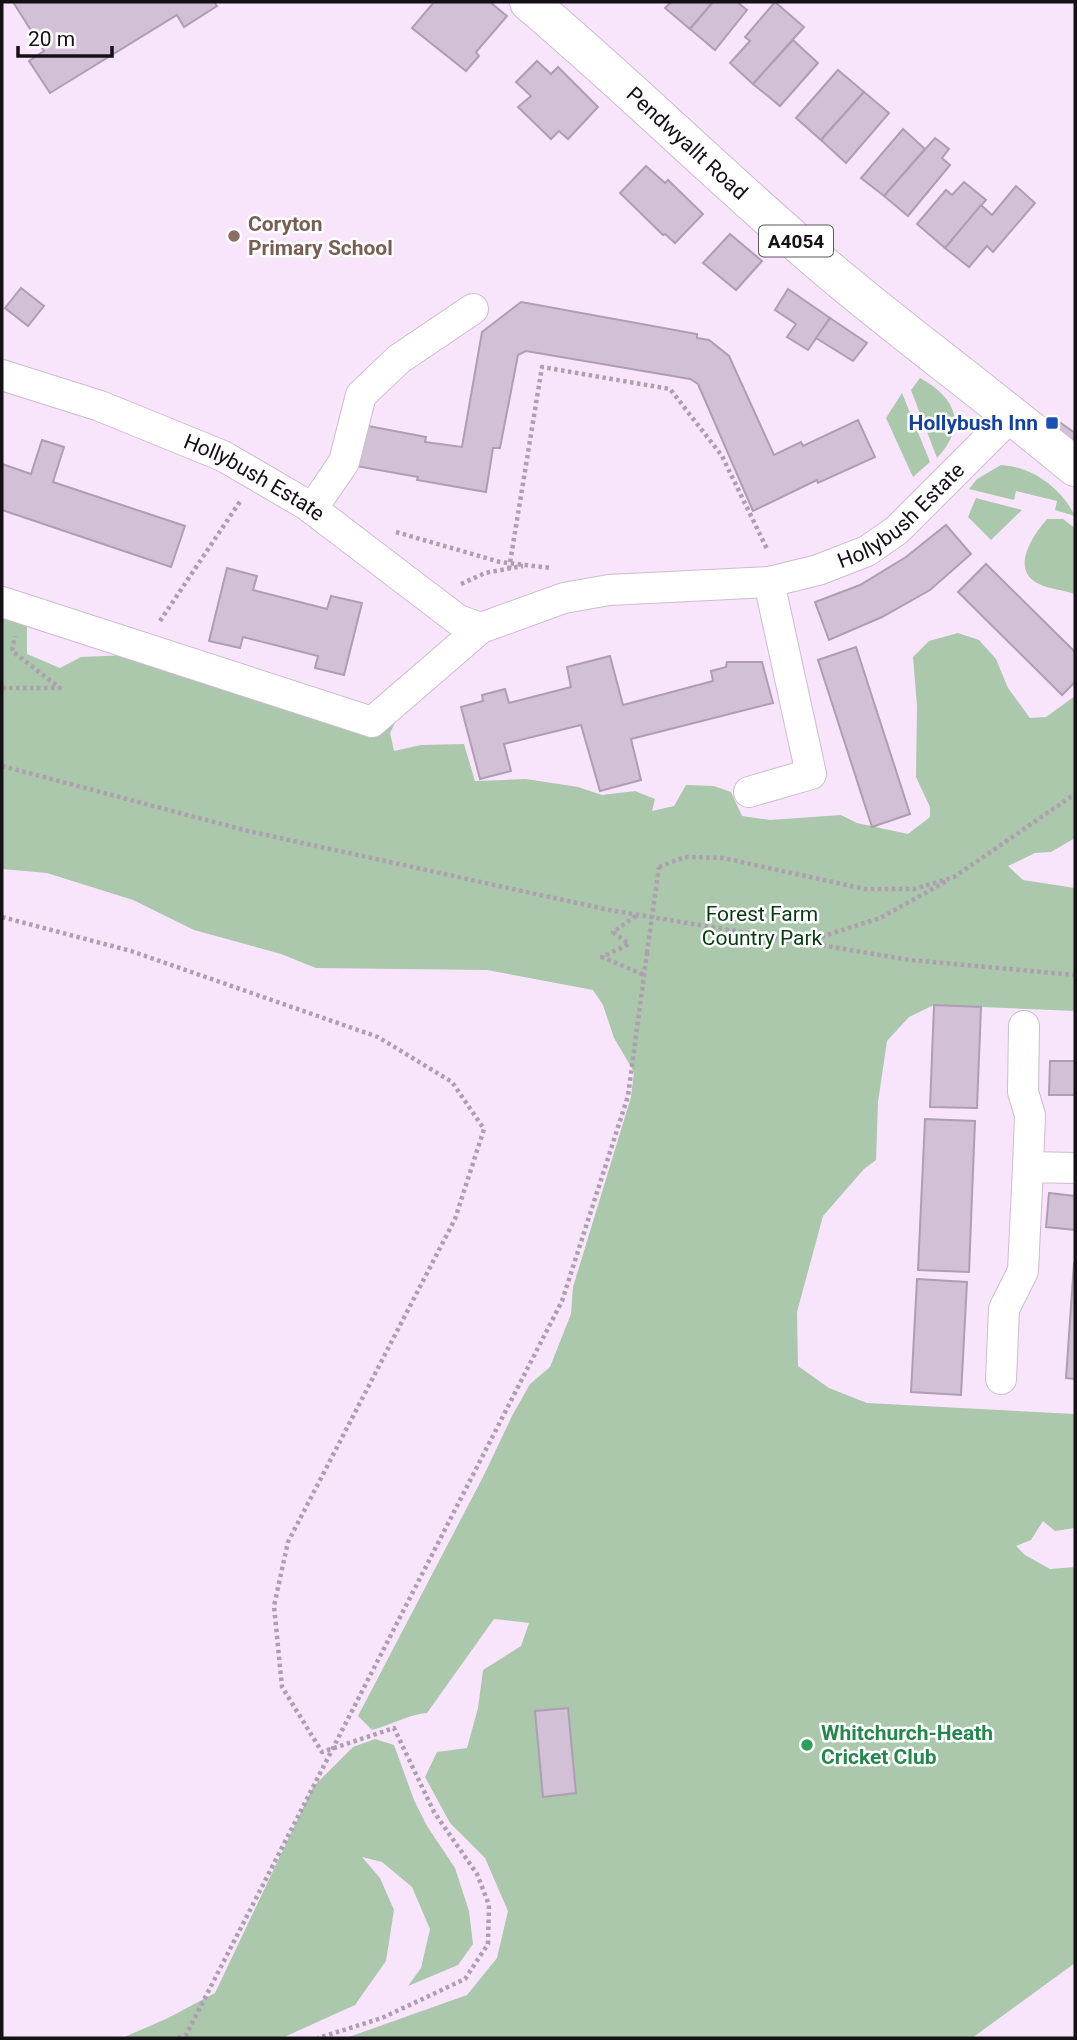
<svg xmlns="http://www.w3.org/2000/svg" width="1077" height="2040" font-family="Roboto,sans-serif">
  <style>
    .green { fill: #abc7ac }
    .building { fill: #d1c0d6; stroke: #ae9eb3; stroke-width: 2 }
    .lines { fill: none; stroke-linecap: round; stroke-linejoin: round }
    .minor-casing { stroke: #cebbd0; stroke-width: 32 }
    .major-casing { stroke: #cebbd0; stroke-width: 40 }
    .path { stroke: #ae9fb0; stroke-width: 4.5; stroke-dasharray: 3.5 3.5; stroke-linecap: butt }
    .minor { stroke: #fff; stroke-width: 30 }
    .major { stroke: #fff; stroke-width: 38 }
    .path-bridge { stroke: #ae9fb0; stroke-width: 4.5; stroke-dasharray: 3.5 3.5; stroke-linecap: butt }
    .education-dot { fill: #8d6e63; stroke: #fff; stroke-width: 2.5 }
    .transit-dot { fill: #1a4fb4; stroke: #fff; stroke-width: 2.5 }
    .leisure-dot { fill: #2e9e5b; stroke: #fff; stroke-width: 2.5 }
    .labels { text-anchor: middle; stroke-width: 5; stroke-linejoin: round; paint-order: stroke }
    .shield { fill: #fff; stroke: #5b575c; stroke-width: 2 }
    .shield-label { font-size: 19px; font-weight: bold; fill: #150f16 }
    .street-label { font-size: 21px; fill: #150f16; stroke: #fff }
    .education-label { font-size: 21px; font-weight: bold; fill: #785e54; stroke: #fff; text-anchor: start }
    .transit-label { font-size: 21px; font-weight: bold; fill: #164399; stroke: #fff; text-anchor: end }
    .park-label { font-size: 21px; fill: #083b12; stroke: #fff }
    .leisure-label { font-size: 21px; font-weight: bold; fill: #27864d; stroke: #fff; text-anchor: start }
  </style>
  <rect width="100%" height="100%" fill="#f9e5fb"/>
  <!-- green -->
  <g class="green">
    <path d="M920,378c36,20 48,47 17,80l-26,-68z"/>
    <polygon points="902,393 930,462 913,477 886,418"/>
    <path d="M1001,465c32,2 60,23 74,51l-20,-6 2,-9 -41,-10 -2,9 -45,-11 8,-10z"/>
    <polygon points="976,498 1022,510 991,540 968,517"/>
    <path d="M1047,519h16l12,9v66c-11,-4 -28,-5 -38,-11 -27,-15 -3,-49 10,-64z"/>
    <path d="M2,598l25,27v29l33,14 21,-11 48,-2 234,55 33,11 -6,12 4,18 27,-6 43,-1 11,37 51,-2 52,8 24,8 33,-4 20,8 -3,12 22,-5 12,-21 28,1 17,6 11,24 28,4 71,-5 16,8 51,11 22,-17v-10l-14,-30 1,-71 -4,-49 16,-16 29,-8 21,7 17,19 12,29 22,30 16,-1 29,-21v142l-24,14 -16,1 -27,13 15,14 52,8v123l-141,-6 -25,12 -22,24 -9,61 -2,58 -12,9 -41,47 -26,96 1,54 31,22 38,15 208,11v114l-20,3 -12,-10 -12,19 -15,6 9,9 25,14 25,-2v396l-103,75h-626l121,-43 30,-37 11,-47 -23,-53 -35,-35 -25,-46 12,-25 30,-4 11,-40 5,-38 38,-24 8,-23 -35,-4 -67,94c-20,2 -36,12 -55,17l-14,-14 126,-241 28,-59 18,-32 20,-17 21,-53 2,-27 58,-190 3,-25 -20,-34 -11,-33 -10,-15 -106,-20 -171,-2 -35,-14 -87,-24 -61,-30 -86,-27 -45,-4z"/>
    <polygon points="375,1739 394,1745 414,1800 427,1826 455,1868 469,1911 473,1944 458,1965 408,1986 421,1968 430,1929 412,1887 382,1862 362,1857 380,1878 394,1910 386,1961 355,2005 282,2038 122,2038 166,2019 215,1993 313,1787 353,1747"/>
  </g>
  <!-- building -->
  <g class="building">
    <polygon points="13,2 214,2 217,6 184,27 177,15 50,93 29,61 44,51"/>
    <polygon points="434,2 490,2 507,16 476,52 479,56 466,71 412,28"/>
    <polygon points="671,2 713,2 690,29 665,8"/>
    <polygon points="713,2 737,2 747,10 715,50 690,29"/>
    <polygon points="775,2 804,27 753,84 730,63 750,41 745,37"/>
    <polygon points="793,40 818,63 780,106 753,84"/>
    <polygon points="537,61 551,74 558,67 598,107 568,139 559,131 551,139 518,107 531,96 516,82"/>
    <polygon points="838,70 864,92 821,140 796,118"/>
    <polygon points="864,92 889,113 846,163 821,140"/>
    <polygon points="903,129 925,149 884,196 861,178"/>
    <polygon points="935,138 949,149 942,158 950,165 908,216 884,196"/>
    <polygon points="646,166 665,183 668,180 703,214 675,243 665,234 663,235 620,193"/>
    <polygon points="964,182 986,200 945,248 917,224 946,190 952,195"/>
    <polygon points="1016,186 1035,203 993,252 987,246 969,267 945,248 981,205 992,215"/>
    <polygon points="730,234 762,261 736,290 703,263"/>
    <polygon points="21,288 44,306 28,326 5,308"/>
    <polygon points="788,289 830,318 808,350 787,337 796,324 775,310"/>
    <polygon points="521,302 697,334 697,338 709,340 729,356 774,455 801,442 803,446 858,420 875,457 818,483 817,480 753,511 698,384 690,379 526,351 518,355 500,448 493,448 486,492 417,480 418,477 356,466 363,425 426,437 425,442 462,447 482,332"/>
    <polygon points="830,318 867,343 853,361 816,338"/>
    <polygon points="1058,421 1075,433 1073,442 1053,427"/>
    <polygon points="42,440 64,447 53,482 185,526 171,567 2,510 2,464 31,474"/>
    <polygon points="946,525 971,554 930,590 882,617 829,640 815,602 860,585 906,557"/>
    <polygon points="986,564 1075,652 1075,682 1062,695 958,592"/>
    <polygon points="227,568 257,576 253,590 327,609 331,596 362,603 344,675 315,668 318,656 243,637 240,648 209,641"/>
    <polygon points="856,647 910,814 872,827 818,660"/>
    <polygon points="610,656 623,705 713,681 711,671 726,667 727,662 762,662 773,703 631,739 641,780 600,791 581,725 504,744 511,771 480,779 461,707 483,701 482,695 505,689 509,703 571,687 567,667"/>
    <polygon points="934,1005 981,1007 977,1108 930,1107"/>
    <polygon points="1050,1061 1075,1061 1075,1095 1049,1095"/>
    <polygon points="925,1119 975,1121 969,1272 918,1270"/>
    <polygon points="1049,1193 1075,1196 1075,1230 1046,1227"/>
    <polygon points="1074,1263 1075,1263 1075,1379 1066,1378"/>
    <polygon points="917,1279 967,1282 961,1395 911,1392"/>
    <polygon points="568,1708 576,1793 543,1797 535,1711"/>
  </g>
  <g class="lines">
    <!-- minor casing -->
    <g class="minor-casing">
      <g id="minor">
        <path id="s1" d="M2,375l98,31 123,50 84,49 151,115 23,8"/>
        <polyline points="312,509 344,462 361,395 399,359 473,309"/>
        <path id="s2" d="M2,602l370,120 109,-94 83,-30 45,-8 160,-8 49,-12 49,-19 30,-21 116,-116"/>
        <polyline points="749,792 811,774 769,582"/>
        <polyline points="1024,1026 1023,1092 1030,1115 1028,1167"/>
        <polyline points="1001,1379 1004,1309 1023,1271 1028,1167 1075,1168"/>
      </g>
    </g>
    <!-- major casing -->
    <g class="major-casing">
      <g id="major">
        <path id="s3" d="M529,2c103,87 198,182 301,269 80,67 165,129 245,196"/>
      </g>
    </g>
    <!-- path -->
    <g class="path">
      <polyline points="396,532 500,562 551,568"/>
      <polyline points="509,569 542,367 670,389 722,456 768,551"/>
      <polyline points="461,584 485,573 523,566"/>
      <polyline points="160,621 241,500"/>
      <polyline points="2,688 60,688 12,651 15,636"/>
      <polyline points="2,766 248,831 609,910 910,960 1075,975"/>
      <polyline points="659,867 685,857 723,858 865,889 914,889 954,877 1075,794"/>
      <polyline points="636,916 613,932 629,944 602,957 644,975"/>
      <polyline points="2,917 131,951 378,1037 452,1082 484,1129 455,1219 288,1542 274,1606 282,1687 322,1752 394,1728 434,1812 477,1874 489,1905 488,1944 465,1979 382,2018 318,2038"/>
      <polyline points="808,941 880,918 947,881"/>
      <polyline points="178,2038 186,2035 562,1301 628,1096 647,953"/>
    </g>
    <!-- minor -->
    <use href="#minor" class="minor"/>
    <!-- major -->
    <use href="#major" class="major"/>
    <!-- path-bridge -->
    <polyline class="path-bridge" points="647,953 659,867"/>
  </g>
  <!-- markers -->
  <circle class="education-dot" cx="234" cy="236" r="7"/>
  <rect class="transit-dot" x="1045" y="416" width="14" height="14" rx="3.5"/>
  <circle class="leisure-dot" cx="807" cy="1745" r="7"/>
  <g class="labels">
    <!-- shield labels -->
    <rect class="shield" x="759" y="225.5" width="74" height="31" rx="5"/>
    <g class="shield-label">
      <text x="796" y="248">A4054</text>
    </g>
    <!-- street labels -->
    <g class="street-label">
      <text dy="7" stroke="none"><textPath href="#s3" startOffset="212">Pendwyallt Road</textPath></text>
      <text dy="7" stroke="none"><textPath href="#s1" startOffset="273">Hollybush Estate</textPath></text>
      <text dy="7" stroke="none"><textPath href="#s2" startOffset="978">Hollybush Estate</textPath></text>
    </g>
    <!-- education labels -->
    <g class="education-label">
      <text x="248" y="231">Coryton<tspan x="248" dy="24">Primary School</tspan></text>
    </g>
    <!-- transit labels -->
    <g class="transit-label">
      <text x="1038" y="430">Hollybush Inn</text>
    </g>
    <!-- park labels -->
    <g class="park-label">
      <text x="762" y="921">Forest Farm<tspan x="762" dy="24">Country Park</tspan></text>
    </g>
    <!-- leisure labels -->
    <g class="leisure-label">
      <text x="821" y="1740">Whitchurch-Heath<tspan x="821" dy="24">Cricket Club</tspan></text>
    </g>
  </g>
  <!-- border -->
  <rect width="1077" height="2040" fill="none" stroke="#150f16" stroke-width="7"/>
  <!-- scale -->
  <path d="M18 46v10h94v-10" fill="none" stroke="#150f16" stroke-width="3.5"/>
  <text x="28" y="46" font-size="21" fill="#150f16" stroke="#ffffff" stroke-width="5" paint-order="stroke">20 m</text>
</svg>
